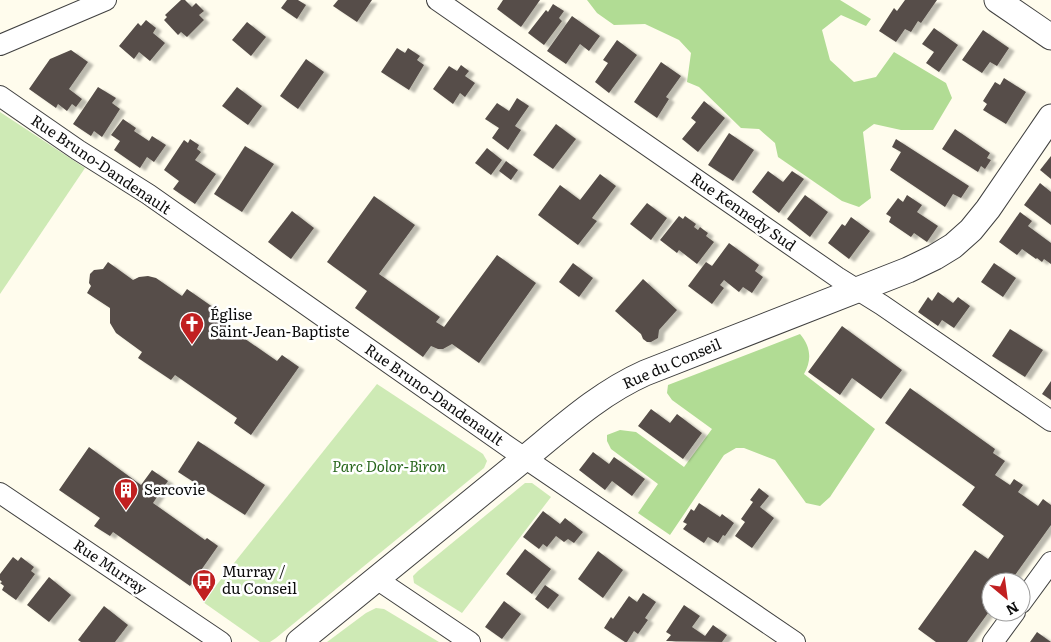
<svg xmlns="http://www.w3.org/2000/svg" width="1051" height="642" font-family="Literata,serif">
  <style>
    .green { fill: #ceeab5 }
    .forest { fill: #b1dc94 }
    .building { fill: #564e49; filter: url(#shadow) }
    .lines { fill: none; stroke-linecap: round; stroke-linejoin: round }
    .minor-casing { stroke: #404040; stroke-width: 22 }
    .tertiary-casing { stroke: #404040; stroke-width: 27 }
    .minor { stroke: #fff; stroke-width: 20 }
    .tertiary { stroke: #fff; stroke-width: 25 }
    .labels { text-anchor: middle; stroke-width: 5; stroke-linejoin: round; paint-order: stroke }
    .street-label { font-size: 15px; fill: #0d0d0d; stroke: #fff }
    .poi-label { font-size: 15px; fill: #0d0d0d; stroke: #fff; text-anchor: start }
    .park-label { font-size: 15px; font-style: italic; fill: #27661b; stroke: #fff }
  </style>
  <defs>
    <filter id="shadow"><feDropShadow dx="5.5" dy="3" stdDeviation="1" flood-color="#0004"/></filter>
  </defs>
  <rect width="100%" height="100%" fill="#fffced"/>
  <!-- green -->
  <g class="green">
    <polygon points="0,112 85,168 0,294"/>
    <polygon points="377,384 483,454 487,461 484,468 276,638 270,642 260,642 203,602"/>
    <polygon points="525,483 532,483 551,497 462,613 414,583 413,576 418,571"/>
    <polygon points="376,608 384,609 439,642 327,642 366,613"/>
  </g>
  <!-- forest -->
  <g class="forest">
    <polygon points="587,0 840,0 871,19 866,26 841,15 822,30 830,60 854,82 876,77 894,52 946,83 952,98 933,130 901,130 874,124 863,132 871,198 859,207 842,201 778,157 775,143 759,129 741,128 699,87 687,82 691,53 679,40 645,24 614,25 597,13"/>
    <path d="M800,334c11,13 12,26 4,40l71,55 -45,68 -10,9 -14,-3 -31,-43 -31,-12h-8l-12,7 -54,80 -32,-22 20,-29 -47,-35 -4,-8v-6l13,-5 16,2 48,35 28,-38 -40,-29 -5,-7 1,-8z"/>
  </g>
  <!-- building -->
  <g class="building">
    <polygon points="181,0 185,0 192,7 196,3 204,11 199,15 204,20 187,37 181,32 178,35 164,20 167,17 165,15"/>
    <polygon points="287,0 298,0 306,5 297,19 281,8"/>
    <polygon points="338,0 372,0 357,22 333,6"/>
    <polygon points="503,0 540,0 521,27 497,9"/>
    <polygon points="905,0 937,0 921,23 918,21 911,32 905,29 896,42 879,31 894,8 897,11"/>
    <polygon points="553,4 564,11 559,18 562,21 544,45 528,33 546,10 548,12"/>
    <polygon points="572,16 600,36 589,51 580,44 566,64 547,51"/>
    <polygon points="146,20 156,28 153,33 165,43 150,61 139,52 134,59 119,46 138,23 141,26"/>
    <polygon points="247,22 266,37 251,56 232,40"/>
    <polygon points="934,28 958,45 939,72 926,63 934,52 922,44"/>
    <polygon points="983,30 1009,48 997,66 990,62 982,73 962,60"/>
    <polygon points="617,40 637,55 609,93 595,82 608,63 603,60"/>
    <polygon points="397,48 405,53 408,48 420,56 417,60 424,65 409,90 381,72"/>
    <polygon points="71,50 88,62 69,89 82,99 76,107 72,104 67,111 58,104 56,108 29,89 50,59"/>
    <polygon points="306,59 324,72 298,109 280,96"/>
    <polygon points="661,62 681,76 666,97 669,99 657,118 634,102"/>
    <polygon points="461,65 469,71 465,76 475,83 465,97 460,93 453,104 433,89 449,66 457,71"/>
    <polygon points="1004,78 1026,92 1006,124 983,110 987,104 983,101 995,82 1000,85"/>
    <polygon points="98,87 116,98 112,103 120,109 102,137 94,131 91,136 73,124"/>
    <polygon points="237,87 262,106 248,125 222,106"/>
    <polygon points="517,98 529,106 515,126 521,130 508,150 492,138 499,128 485,119 497,103 509,111"/>
    <polygon points="704,101 725,118 698,152 682,139 696,122 691,118"/>
    <polygon points="123,119 136,128 134,131 149,141 152,136 166,145 154,162 147,157 140,168 114,150 120,141 111,135"/>
    <polygon points="556,124 576,139 553,169 533,155"/>
    <polygon points="955,129 990,153 987,158 991,160 985,169 981,166 978,172 942,149"/>
    <polygon points="729,133 754,150 733,181 708,165"/>
    <polygon points="190,139 199,145 197,149 201,152 195,160 216,174 195,204 173,189 179,181 164,170 184,140 188,143"/>
    <polygon points="896,139 969,186 961,198 953,194 945,207 890,170 901,152 892,147"/>
    <polygon points="245,146 274,164 242,212 214,194"/>
    <polygon points="487,148 502,160 491,175 475,163"/>
    <polygon points="1051,156 1051,179 1040,170"/>
    <polygon points="506,161 518,170 511,180 499,171"/>
    <polygon points="768,171 783,182 792,171 804,179 779,213 752,192"/>
    <polygon points="600,174 616,186 592,218 597,221 578,245 538,215 560,185 580,200"/>
    <polygon points="1040,183 1051,192 1051,225 1024,205"/>
    <polygon points="805,195 828,212 810,237 787,219"/>
    <polygon points="907,195 922,205 917,212 938,226 927,242 914,233 911,237 889,222 891,217 886,214 898,198 903,202"/>
    <polygon points="374,196 415,225 379,274 440,317 436,322 444,327 497,255 536,283 479,363 452,344 443,349 438,349 431,346 423,357 355,308 367,291 327,262"/>
    <polygon points="647,203 667,218 651,240 630,224"/>
    <polygon points="292,211 314,228 291,259 268,242"/>
    <polygon points="1020,212 1032,221 1028,226 1051,243 1051,264 1044,259 1042,262 1037,258 1036,259 1022,249 1017,255 999,242"/>
    <polygon points="679,216 683,219 685,216 696,224 694,227 698,230 700,227 708,233 706,236 714,242 697,264 679,250 677,253 660,240"/>
    <polygon points="851,217 870,231 849,259 828,243 842,224 845,226"/>
    <polygon points="729,243 759,265 755,271 763,277 752,293 743,287 739,292 724,280 720,285 724,288 712,304 688,286 706,262 712,266"/>
    <polygon points="108,262 133,280 139,277 148,276 156,278 182,296 187,289 220,312 215,318 277,361 282,355 299,367 251,435 234,423 237,418 175,375 171,380 138,358 142,352 116,333 110,323 110,308 87,293 91,286 89,283 90,274 94,270 103,269"/>
    <polygon points="573,263 593,278 579,297 559,282"/>
    <polygon points="994,263 1016,278 1003,297 981,282"/>
    <polygon points="643,279 677,310 659,330 658,338 651,342 647,342 643,339 641,334 615,311"/>
    <polygon points="938,292 953,303 958,297 970,306 954,328 942,320 938,326 918,312 928,297 932,301"/>
    <polygon points="842,326 902,370 881,399 852,378 840,395 808,372"/>
    <polygon points="1010,329 1043,350 1025,377 992,356"/>
    <polygon points="1051,381 1051,400 1042,394"/>
    <polygon points="910,388 995,449 993,453 1005,461 995,475 1010,485 1014,479 1023,485 1018,492 1038,506 1043,499 1051,505 1051,525 1010,582 991,582 991,609 967,642 936,642 918,629 975,550 988,559 1004,536 962,505 975,487 885,423"/>
    <polygon points="651,409 670,423 677,414 702,433 683,459 638,426"/>
    <polygon points="198,441 265,485 245,515 178,472"/>
    <polygon points="89,447 141,485 152,470 168,481 153,503 205,540 207,538 218,546 190,586 113,532 110,536 94,526 100,518 59,490"/>
    <polygon points="593,452 609,464 614,457 645,479 632,496 612,481 605,490 579,470"/>
    <polygon points="759,488 769,496 760,507 774,518 752,548 735,536 745,522 741,519 753,502 750,500"/>
    <polygon points="699,503 720,517 722,514 734,523 725,536 723,535 718,543 708,537 704,543 683,529 687,524 683,522 691,509 694,511"/>
    <polygon points="543,511 560,524 565,518 583,532 574,543 568,539 564,542 556,536 547,547 543,544 539,549 523,537"/>
    <polygon points="525,549 551,569 532,594 506,574"/>
    <polygon points="598,551 623,570 603,598 578,579"/>
    <polygon points="13,557 18,561 21,557 34,567 31,571 35,574 16,600 2,590 4,586 0,583 2,582 0,580 0,574"/>
    <polygon points="49,577 71,595 49,622 27,605"/>
    <polygon points="545,585 559,595 548,609 535,599"/>
    <polygon points="643,593 656,602 645,618 648,620 638,634 634,631 627,642 625,642 604,628 611,617 613,619 629,596 637,602"/>
    <polygon points="504,601 521,614 502,639 485,627"/>
    <polygon points="684,605 700,616 692,627 705,636 713,625 727,635 722,642 666,641 671,635 666,632"/>
    <polygon points="104,606 128,625 115,642 81,642 78,640"/>
    <polygon points="1037,632 1051,642 1030,642"/>
  </g>
  <g class="lines">
    <!-- minor casing -->
    <g class="minor-casing">
      <g id="minor">
        <polyline points="437,0 837,277 882,305 1051,421"/>
        <polyline points="0,45 106,0"/>
        <polyline points="0,96 78,150 148,194 510,448 795,642"/>
        <polyline points="0,493 221,642"/>
        <polyline points="378,580 470,642"/>
        <polyline points="1021,603 1051,562"/>
        <polyline points="993,642 1015,612"/>
      </g>
    </g>
    <!-- tertiary casing -->
    <g class="tertiary-casing">
      <g id="tertiary">
        <polyline points="997,0 1051,37"/>
        <path d="M299,642c76,-61 151,-123 226,-184 38,-31 75,-65 120,-85l263,-103 27,-13 18,-11 18,-16 17,-21 63,-92"/>
      </g>
    </g>
    <!-- minor -->
    <use href="#minor" class="minor"/>
    <!-- tertiary -->
    <use href="#tertiary" class="tertiary"/>
  </g>
  <!-- icons -->
  <defs>
    <g id="church-pin" transform="scale(1.25)"><path d="M0 17L-7.5 6A9.5 9.5 0 1 1 7.5 6Z" fill="#c12021" stroke="#fff"/><path d="M-1.2-6h2.4v3.5h3.3v2.4h-3.3V6h-2.4V-.1h-3.3v-2.4h3.3Z" fill="#fff"/></g>
    <g id="building-pin" transform="scale(1.25)"><path d="M0 17L-7.5 6A9.5 9.5 0 1 1 7.5 6Z" fill="#c12021" stroke="#fff"/><path d="M-4-6H4V6H1V3H-1V6H-4ZM-2.5-4.3h1.7v1.8h-1.7ZM.8-4.3h1.7v1.8H.8ZM-2.5-1h1.7V.8h-1.7ZM.8-1h1.7V.8H.8Z" fill="#fff"/></g>
    <g id="bus-pin" transform="scale(1.25)"><path d="M0 17L-7.5 6A9.5 9.5 0 1 1 7.5 6Z" fill="#c12021" stroke="#fff"/><path d="M-5-6H5V4H4V6H2V4H-2V6H-4V4H-5ZM-3.5-4V0h7V-4ZM-3.5 1.2v1.5H-2V1.2ZM2 1.2v1.5H3.5V1.2Z" fill="#fff"/></g>
  </defs>
  <g fill-rule="evenodd">
    <use href="#church-pin" x="192" y="324"/>
    <use href="#building-pin" x="126" y="490"/>
    <use href="#bus-pin" x="204" y="581"/>
  </g>
  <g class="labels">
    <!-- street labels -->
    <g class="street-label">
      <text transform="translate(101 165) rotate(34)" y="5">Rue Bruno-Dandenault</text>
      <text transform="translate(743 212) rotate(35)" y="5">Rue Kennedy Sud</text>
      <text transform="translate(672 364) rotate(-23)" y="5">Rue du Conseil</text>
      <text transform="translate(434 395) rotate(35)" y="5">Rue Bruno-Dandenault</text>
      <text transform="translate(110 567) rotate(34)" y="5">Rue Murray</text>
    </g>
    <!-- poi labels -->
    <g class="poi-label">
      <text x="210" y="320">Église<tspan x="210" dy="17">Saint-Jean-Baptiste</tspan></text>
      <text x="144" y="495">Sercovie</text>
      <text x="222" y="577">Murray /<tspan x="222" dy="17">du Conseil</tspan></text>
    </g>
    <!-- park labels -->
    <g class="park-label">
      <text x="389" y="472">Parc Dolor-Biron</text>
    </g>
  </g>
  <!-- north arrow -->
  <g transform="translate(1006 597) rotate(151)"><circle r="24" fill="#ffffff" stroke="#9e9e9e"/>
  <path d="M0-4L9 19L0 12L-9 19Z" fill="#c12021"/>
  <text y="-8" font-size="14" font-weight="bold" text-anchor="middle" fill="#0d0d0d">N</text>
  </g>
</svg>
